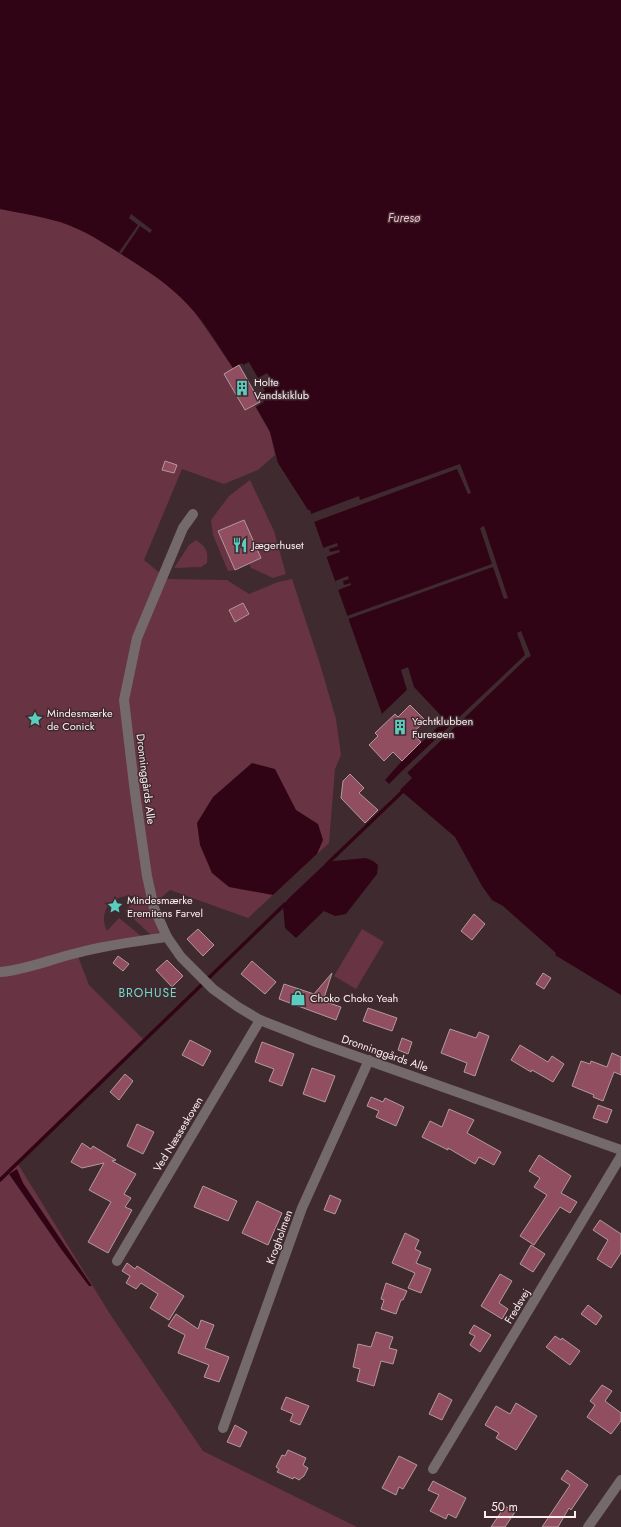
<svg xmlns="http://www.w3.org/2000/svg" width="621" height="1527" font-family="Jost,sans-serif">
  <style>
    .green { fill: #683342 }
    .water { fill: #310415 }
    .pier { fill: #3f2a2f }
    .lines { fill: none; stroke-linecap: round; stroke-linejoin: round }
    .stream { stroke: #310415; stroke-width: 3.5 }
    .building { fill: #924e61; stroke: #b3999f }
    .minor { stroke: #74696b; stroke-width: 10 }
    .labels { text-anchor: middle; stroke-width: 3; stroke-linejoin: round; paint-order: stroke }
    .poi-label { font-size: 11px; fill: #fceef1; stroke: #3f2a2f; text-anchor: start }
    .street-label { font-size: 11px; fill: #fceef1; stroke: #3f2a2f }
    .water-label { font-size: 12px; font-style: italic; fill: #fabccb; stroke: #3f2a2f }
    .neighbourhood-label { font-size: 12px; letter-spacing: 1px; fill: #73dbcc; stroke: #3f2a2f }
  </style>
  <rect width="100%" height="100%" fill="#3f2a2f"/>
  <!-- green -->
  <g class="green">
    <path d="M0,209l23,4 38,9 28,12 64,40 22,17 16,16 42,61 37,64 5,23 -17,15 -34,14 -42,-15 -38,91 23,19 60,1 22,14 29,-12 14,-3 28,85 16,55 5,36 -6,14 -6,74 -81,75 -78,-28 -21,18 11,24 -9,3 -26,-24 14,-14c-22,-6 -43,11 -32,34l12,-13 22,18 -66,13 14,36 56,56 -127,123 92,150 93,137 154,76h-357z"/>
    <polygon points="250,480 274,531 286,574 273,578 251,568 249,564 261,558 244,520 218,532 235,570 228,571 213,535 211,520 229,496"/>
    <path d="M196,540c11,8 12,11 11,23l-6,4 -27,1 15,-23z"/>
    <polygon points="362,929 384,942 356,989 334,976"/>
  </g>
  <!-- water -->
  <g class="water">
    <path d="M0,0h621v995l-66,-40 1,-2 -53,-47 -11,-6 -10,-14 -27,-49 -55,-47 12,-12 -8,-9 -15,15 -4,-4 17,-19 38,-36 -33,-35 -25,24 -72,-204h-2l-30,-47 -8,-31 -14,-25 8,-5 -22,-39 -9,5c-14,-21 -27,-44 -44,-62 -19,-21 -41,-35 -65,-50 -20,-13 -41,-27 -64,-34 -20,-6 -40,-9 -60,-13z"/>
    <polygon points="252,763 275,769 296,810 318,824 323,840 317,854 273,895 229,887 212,873 200,845 197,823 213,797"/>
    <polygon points="366,858 373,861 378,865 377,874 346,914 335,916 324,911 296,938 285,928 283,906 288,899 326,863 334,861"/>
    <polygon points="17,1169 23,1183 92,1286 89,1286 61,1249 9,1174"/>
  </g>
  <!-- pier -->
  <g class="pier">
    <polygon points="131,214 152,230 150,233 140,226 121,254 119,252 138,225 129,218"/>
    <polygon points="249,362 258,378 267,373 271,379 262,384 265,391 259,394 243,365"/>
    <polygon points="460,464 471,493 468,494 457,469 314,522 311,514 359,496 360,500"/>
    <polygon points="484,526 508,598 504,599 493,567 348,619 347,616 492,564 480,528"/>
    <polygon points="337,543 338,546 329,549 330,552 339,550 340,552 326,557 323,548"/>
    <polygon points="348,576 349,579 343,581 344,585 351,583 351,585 338,590 335,581"/>
    <polygon points="521,631 531,656 527,658 407,773 404,769 525,655 517,633"/>
    <polygon points="408,667 414,687 445,720 440,725 434,719 433,720 407,693 383,716 382,714 407,690 401,670"/>
  </g>
  <g class="lines">
    <!-- stream -->
    <g class="stream">
      <polyline points="327,864 402,792"/>
      <polyline points="0,1180 285,904"/>
    </g>
  </g>
  <!-- building -->
  <g class="building">
    <polygon points="239,365 260,402 245,410 224,374"/>
    <polygon points="165,461 177,465 174,473 162,470"/>
    <polygon points="244,520 261,558 235,570 218,531"/>
    <polygon points="243,603 249,614 235,622 229,610"/>
    <polygon points="410,705 426,721 412,733 421,742 402,761 393,752 384,761 369,745 378,736 375,733 395,714 398,717"/>
    <polygon points="350,774 364,788 359,793 378,810 365,823 341,798 343,781"/>
    <polygon points="474,914 485,924 472,940 461,931"/>
    <polygon points="198,929 214,945 203,956 187,939"/>
    <polygon points="118,956 129,964 123,971 113,963"/>
    <polygon points="167,960 183,976 172,987 156,970"/>
    <polygon points="252,961 276,982 265,994 241,974"/>
    <polygon points="332,973 323,1001 341,1007 336,1020 279,999 284,984 314,994"/>
    <polygon points="543,973 551,978 544,989 536,984"/>
    <polygon points="368,1008 397,1018 392,1031 363,1021"/>
    <polygon points="450,1029 476,1038 479,1032 489,1036 475,1076 464,1072 467,1063 441,1053"/>
    <polygon points="402,1038 412,1042 408,1054 398,1050"/>
    <polygon points="190,1040 211,1051 203,1066 182,1055"/>
    <polygon points="262,1042 294,1054 282,1086 269,1081 274,1069 255,1062"/>
    <polygon points="520,1045 548,1062 552,1056 564,1064 553,1082 532,1070 531,1072 511,1060"/>
    <polygon points="612,1053 621,1057 621,1075 614,1072 603,1101 593,1097 594,1095 572,1086 581,1061 590,1064 591,1061 607,1067"/>
    <polygon points="312,1068 335,1076 325,1102 303,1094"/>
    <polygon points="125,1074 133,1081 119,1100 110,1092"/>
    <polygon points="371,1097 383,1102 385,1098 404,1107 396,1126 376,1117 379,1111 367,1106"/>
    <polygon points="598,1105 612,1110 607,1123 593,1118"/>
    <polygon points="449,1109 474,1120 467,1133 501,1152 494,1165 479,1157 475,1164 448,1148 448,1150 422,1137 430,1121 442,1127"/>
    <polygon points="137,1124 154,1132 143,1154 127,1146"/>
    <polygon points="82,1143 91,1149 93,1146 116,1160 112,1161 136,1174 124,1194 131,1198 125,1207 132,1210 108,1253 88,1242 111,1202 89,1190 104,1163 82,1168 71,1162"/>
    <polygon points="539,1155 571,1176 561,1193 577,1202 570,1213 560,1207 534,1245 520,1236 547,1195 534,1187 540,1178 529,1171"/>
    <polygon points="203,1186 237,1201 228,1221 194,1207"/>
    <polygon points="330,1195 341,1200 335,1214 324,1210"/>
    <polygon points="257,1201 282,1213 268,1245 242,1233"/>
    <polygon points="600,1220 621,1234 621,1253 611,1268 597,1259 608,1240 593,1230"/>
    <polygon points="405,1233 419,1240 415,1249 421,1252 416,1263 431,1269 421,1293 408,1288 415,1273 392,1263"/>
    <polygon points="531,1245 545,1254 533,1272 520,1264"/>
    <polygon points="127,1263 135,1269 137,1266 184,1296 169,1320 150,1308 158,1294 141,1283 136,1289 126,1283 130,1276 122,1271"/>
    <polygon points="500,1274 512,1281 499,1303 508,1309 502,1319 481,1306"/>
    <polygon points="386,1283 407,1291 403,1300 401,1300 396,1314 381,1309 384,1300 381,1299"/>
    <polygon points="588,1305 602,1316 596,1325 581,1314"/>
    <polygon points="176,1314 198,1329 201,1320 214,1325 205,1348 229,1357 219,1382 204,1377 209,1365 178,1353 185,1335 168,1326"/>
    <polygon points="474,1325 491,1335 480,1352 470,1345 475,1336 469,1333"/>
    <polygon points="376,1332 393,1337 389,1348 397,1350 393,1364 381,1361 374,1386 357,1381 360,1369 353,1367 358,1344 371,1347"/>
    <polygon points="555,1336 561,1340 562,1338 580,1351 570,1365 546,1347"/>
    <polygon points="602,1385 612,1391 605,1401 621,1413 621,1421 611,1434 587,1417 595,1405 590,1401"/>
    <polygon points="439,1393 452,1400 442,1420 429,1414"/>
    <polygon points="286,1397 309,1406 300,1425 290,1421 293,1414 281,1409"/>
    <polygon points="516,1403 537,1416 516,1450 496,1438 499,1433 485,1425 496,1406 510,1414"/>
    <polygon points="235,1425 247,1432 240,1447 227,1442"/>
    <polygon points="288,1450 306,1458 303,1465 308,1468 304,1476 299,1480 294,1477 293,1479 277,1472 279,1469 276,1467 282,1455 285,1456"/>
    <polygon points="399,1456 417,1465 403,1489 399,1487 396,1495 382,1488"/>
    <polygon points="567,1470 588,1485 571,1510 569,1508 558,1527 542,1527 570,1485 561,1479"/>
    <polygon points="433,1481 466,1498 456,1518 448,1514 446,1519 430,1511 439,1495 428,1490"/>
    <polygon points="505,1506 515,1512 505,1527 491,1527"/>
  </g>
  <g class="lines">
    <!-- minor -->
    <g class="minor">
      <polyline points="193,514 183,528 137,638 124,700 135,793 147,876 154,908 167,937 181,957 213,989 238,1007 260,1020 316,1042 621,1150"/>
      <path d="M0,972c26,-2 51,-13 77,-19 29,-8 60,-12 90,-16"/>
      <polyline points="117,1261 260,1020"/>
      <polyline points="223,1428 302,1208 369,1060"/>
      <polyline points="433,1469 621,1156"/>
      <polyline points="588,1527 621,1480"/>
    </g>
  </g>
  <!-- icons -->
  <defs>
    <g id="building-bare" transform="scale(1.2)"><path d="M-4-6H4V6H1V3H-1V6H-4ZM-2.5-4.3h1.7v1.8h-1.7ZM.8-4.3h1.7v1.8H.8ZM-2.5-1h1.7V.8h-1.7ZM.8-1h1.7V.8H.8Z" fill="#59cebe" stroke="#3f2a2f" stroke-width="2.5" paint-order="stroke"/></g>
    <g id="restaurant-bare" transform="scale(1.2)"><path d="M-5-6h1v4h1v-4h1v4h1v-4h1v5L-1.5 .5V6h-2V.5L-5-1ZM5-6V6H3V1.5H1.5Q1.5-4 5-6Z" fill="#59cebe" stroke="#3f2a2f" stroke-width="2.5" paint-order="stroke"/></g>
    <g id="sight-bare" transform="scale(1.2)"><path d="M0-6L1.8-2.2L6-1.7L2.9 1.2L3.7 5.4L0 3.3L-3.7 5.4L-2.9 1.2L-6-1.7L-1.8-2.2Z" fill="#59cebe" stroke="#3f2a2f" stroke-width="2.5" paint-order="stroke"/></g>
    <g id="shop-bare" transform="scale(1.2)"><path d="M-5-2.5h2.3a2.7 3.5 0 0 1 5.4 0H5L5.5 6h-11ZM-1.5-2.5h3a1.5 2.3 0 0 0-3 0Z" fill="#59cebe" stroke="#3f2a2f" stroke-width="2.5" paint-order="stroke"/></g>
  </defs>
  <g fill-rule="evenodd">
    <use href="#building-bare" x="242" y="388"/>
    <use href="#restaurant-bare" x="240" y="545"/>
    <use href="#sight-bare" x="35" y="719"/>
    <use href="#building-bare" x="400" y="727"/>
    <use href="#sight-bare" x="115" y="906"/>
    <use href="#shop-bare" x="298" y="998"/>
  </g>
  <g class="labels">
    <!-- poi labels -->
    <g class="poi-label">
      <text x="254" y="386">Holte<tspan x="254" dy="13">Vandskiklub</tspan></text>
      <text x="252" y="549">Jægerhuset</text>
      <text x="47" y="717">Mindesmærke<tspan x="47" dy="13">de Conick</tspan></text>
      <text x="412" y="725">Yachtklubben<tspan x="412" dy="13">Furesøen</tspan></text>
      <text x="127" y="904">Mindesmærke<tspan x="127" dy="13">Eremitens Farvel</tspan></text>
      <text x="310" y="1002">Choko Choko Yeah</text>
    </g>
    <!-- street labels -->
    <g class="street-label">
      <text transform="translate(146 779) rotate(83)" y="4">Dronninggårds Alle</text>
      <text transform="translate(385 1053) rotate(19)" y="4">Dronninggårds Alle</text>
      <text transform="translate(178 1134) rotate(-59)" y="4">Ved Næsseskoven</text>
      <text transform="translate(279 1237) rotate(-70)" y="4">Krogholmen</text>
      <text transform="translate(517 1306) rotate(-59)" y="4">Fredsvej</text>
    </g>
    <!-- water labels -->
    <g class="water-label">
      <text x="404" y="222">Furesø</text>
    </g>
    <!-- neighbourhood labels -->
    <g class="neighbourhood-label">
      <text x="148" y="997">BROHUSE</text>
    </g>
  </g>
  <!-- scale -->
  <path d="M485 1511v6h90v-6" fill="none" stroke="#fceef1" stroke-width="2"/>
  <text x="491" y="1511" font-size="12" fill="#fceef1" stroke="#3f2a2f" stroke-width="3" paint-order="stroke">50 m</text>
</svg>
